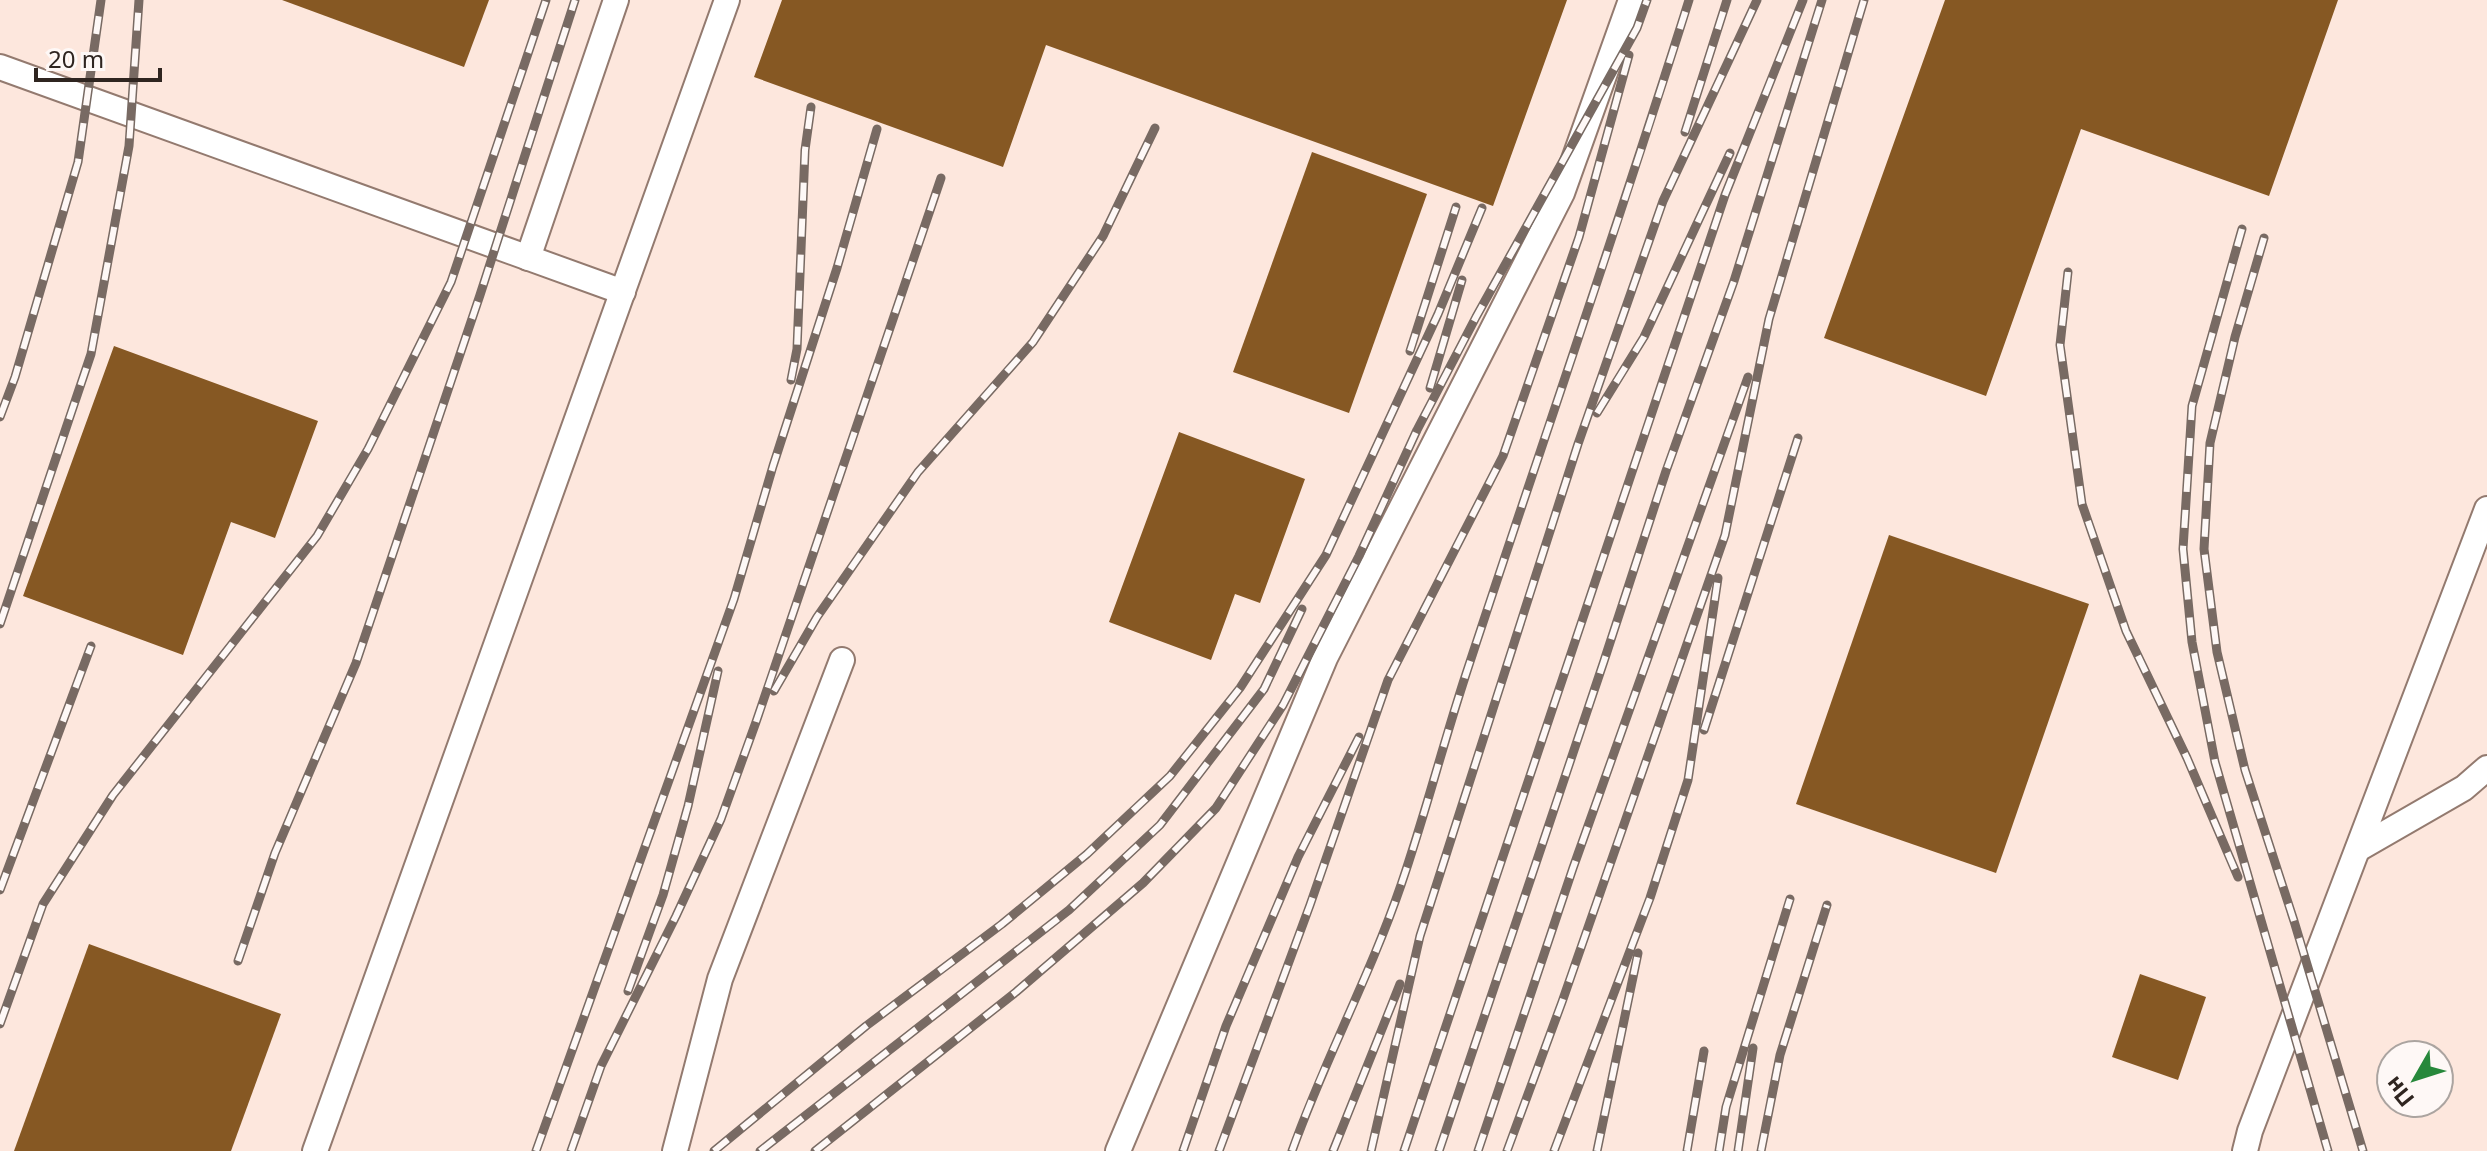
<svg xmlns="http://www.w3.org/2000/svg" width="2487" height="1151" font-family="'Noto Sans',sans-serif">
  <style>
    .building { fill: #865823 }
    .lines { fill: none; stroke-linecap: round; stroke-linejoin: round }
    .service-casing { stroke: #937a6f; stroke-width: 28 }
    .service { stroke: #fff; stroke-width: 24 }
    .rail-casing { stroke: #786a63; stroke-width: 9 }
    .rail { stroke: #fef8f6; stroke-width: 6; stroke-dasharray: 18; stroke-linecap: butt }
  </style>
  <rect width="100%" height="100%" fill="#fde7dd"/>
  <!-- building -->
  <g class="building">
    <polygon points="282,0 489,0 464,67"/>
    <polygon points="782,0 1567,0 1493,206 1046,45 1003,167 754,77"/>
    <polygon points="1945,0 2338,0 2269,196 2081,129 1986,396 1824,338"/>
    <polygon points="1312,152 1427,194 1349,413 1233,372"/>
    <polygon points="114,346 318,421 275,538 231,522 183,655 23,596"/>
    <polygon points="1179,432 1305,479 1260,603 1235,594 1211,660 1109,622"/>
    <polygon points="1889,535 2089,604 1996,873 1796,804"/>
    <polygon points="89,944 281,1014 231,1151 14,1151"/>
    <polygon points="2140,974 2206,997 2178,1080 2112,1057"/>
  </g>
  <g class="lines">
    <!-- service casing -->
    <g class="service-casing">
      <g id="service">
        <polyline points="0,67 623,292"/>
        <polyline points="528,258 616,0"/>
        <polyline points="2358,849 2464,788 2487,768"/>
        <polyline points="315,1151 727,0"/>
        <polyline points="675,1151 720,979 842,660"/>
        <polyline points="1118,1151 1325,658 1562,193 1631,0"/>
        <polyline points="2245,1151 2250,1131 2487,509"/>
      </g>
    </g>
    <!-- service -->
    <use href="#service" class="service"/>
    <!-- rail casing -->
    <g class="rail-casing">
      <g id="rail">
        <polyline points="1685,132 1727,0"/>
        <polyline points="2242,229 2192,406 2183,549 2192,642 2215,762 2328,1151"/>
        <polyline points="2264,238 2235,337 2210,443 2204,549 2217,652 2245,770 2294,921 2363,1151"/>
        <polyline points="2068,272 2060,345 2082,504 2126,631 2187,758 2238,877"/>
        <polyline points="1410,351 1456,207"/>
        <polyline points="791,380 797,349 805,150 811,107"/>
        <polyline points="1430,388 1462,280"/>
        <polyline points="1597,413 1644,337 1730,153"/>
        <polyline points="0,417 15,377 78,162 101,0"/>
        <polyline points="0,624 91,354 129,146 139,0"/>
        <polyline points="774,691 817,617 918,472 1033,342 1103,236 1155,128"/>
        <polyline points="1704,730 1798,438"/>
        <polyline points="0,890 91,646"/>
        <polyline points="238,961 275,853 356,663 480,295 575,0"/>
        <polyline points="628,991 663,895 688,806 718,671"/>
        <polyline points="0,1024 43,904 113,795 317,536 368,449 451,282 546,0"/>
        <polyline points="536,1151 734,599 773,466 837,268 877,129"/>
        <polyline points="571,1151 601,1066 676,916 721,819 756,722 941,178"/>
        <polyline points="714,1151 866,1026 1002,924 1087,854 1170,776 1240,688 1326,555 1438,314 1482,208"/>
        <polyline points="760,1151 1069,910 1160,825 1264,689 1302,609"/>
        <polyline points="815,1151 1016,992 1143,883 1216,808 1283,705 1359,556 1417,430 1476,317 1637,28 1647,0"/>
        <polyline points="1183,1151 1226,1026 1298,857 1359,737"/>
        <polyline points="1219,1151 1310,905 1388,680 1503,456 1579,237 1629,55"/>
        <path d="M1292,1151c32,-90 78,-175 109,-266 24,-70 42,-141 65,-211 74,-225 152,-448 223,-674"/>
        <polyline points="1333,1151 1400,984"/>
        <polyline points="1371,1151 1420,936 1578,444 1663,201 1757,0"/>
        <polyline points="1404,1151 1725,195 1803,0"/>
        <polyline points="1439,1151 1604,661 1666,471 1734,281 1822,0"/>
        <polyline points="1478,1151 1573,868 1748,377"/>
        <polyline points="1507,1151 1562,1002 1725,535 1769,319 1864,0"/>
        <polyline points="1554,1151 1650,898 1688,780 1718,578"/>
        <polyline points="1597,1151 1638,953"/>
        <polyline points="1687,1151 1704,1051"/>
        <polyline points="1719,1151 1726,1107 1790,899"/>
        <polyline points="1738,1151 1753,1048"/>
        <polyline points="1761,1151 1780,1055 1827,905"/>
      </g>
    </g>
    <!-- rail -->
    <use href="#rail" class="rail"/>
  </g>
  <!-- north arrow -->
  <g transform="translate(2415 1079) rotate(231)"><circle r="38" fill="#fef8f6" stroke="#aba4a0" stroke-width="2"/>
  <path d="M0-6L14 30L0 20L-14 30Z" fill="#27883b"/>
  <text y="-12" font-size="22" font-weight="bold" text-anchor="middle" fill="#2f2520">Пн</text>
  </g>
  <!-- scale -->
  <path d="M36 68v12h124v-12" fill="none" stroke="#2f2520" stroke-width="4"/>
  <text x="48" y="68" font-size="24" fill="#2f2520" stroke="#fef8f6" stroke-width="6" paint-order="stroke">20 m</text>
</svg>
